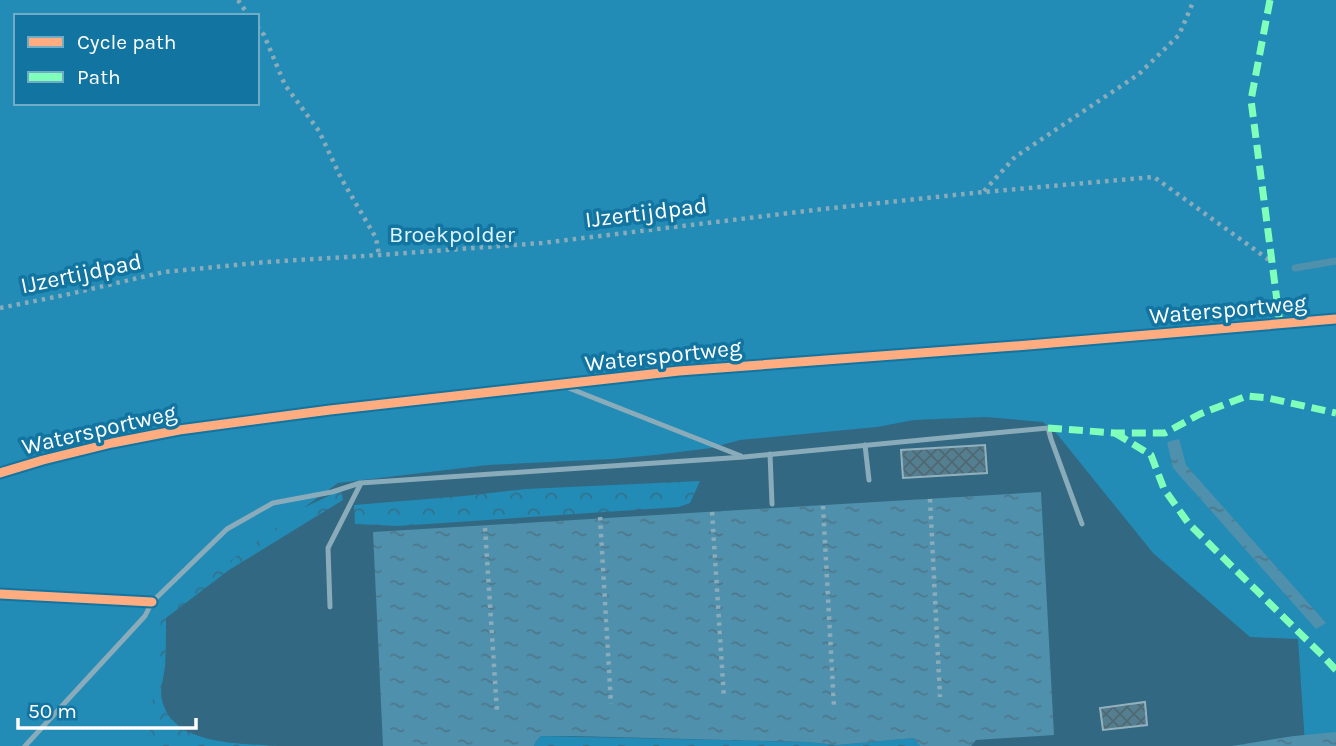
<svg xmlns="http://www.w3.org/2000/svg" width="1336" height="746" font-family="Karla,sans-serif">
  <style>
    .forest { fill: url(#forest-crowns) }
    .green { fill: #228bb6; fill-rule: evenodd }
    .water { fill: url(#water-ripples) }
    .lines { fill: none; stroke-linecap: round; stroke-linejoin: round }
    .stream { stroke: #4f90ad; stroke-width: 7 }
    .building { fill: url(#building-cross-hatch); stroke: #92b1be; stroke-width: 2 }
    .path { stroke: #8aabb9; stroke-width: 4.5; stroke-dasharray: 3.5 5; stroke-linecap: butt }
    .lane { stroke: #8aabb9; stroke-width: 5 }
    .street { stroke: #8aabb9; stroke-width: 7 }
    .quiet { stroke: #80ffba; stroke-width: 7; stroke-dasharray: 14 7; stroke-linecap: butt }
    .cycleway-casing { stroke: #1275a1; stroke-width: 13 }
    .cycleway { stroke: #ffac80; stroke-width: 9 }
    .labels { text-anchor: middle; stroke-width: 7; stroke-linejoin: round; paint-order: stroke }
    .street-label { font-size: 23px; fill: #fff; stroke: #1275a1 }
    .park-label { font-size: 23px; fill: #dcf5fe; stroke: #1275a1 }
  </style>
  <defs>
    <pattern id="forest-crowns" width="20" height="18" patternUnits="userSpaceOnUse" patternTransform="scale(1.75)"><rect width="20" height="18" fill="#228bb6"/><path d="M2 6a3 3 0 1 1 6 0M12 15a3 3 0 1 1 6 0" fill="none" stroke="#33728c"/></pattern>
    <pattern id="water-ripples" width="26" height="14" patternUnits="userSpaceOnUse" patternTransform="scale(1.75)"><rect width="26" height="14" fill="#4f90ad"/><path d="M2 4q2-2 4 0t4 0M15 11q2-2 4 0t4 0" fill="none" stroke="#4e788b"/></pattern>
    <pattern id="building-cross-hatch" width="8" height="8" patternUnits="userSpaceOnUse" patternTransform="scale(1.75)"><rect width="8" height="8" fill="#547f91"/><path d="M0 0l8 8M0 8l8-8" fill="none" stroke="#506872"/></pattern>
  </defs>
  <rect width="100%" height="100%" fill="#326881"/>
  <!-- forest -->
  <g class="forest">
    <polygon points="700,481 690,503 679,507 398,526 355,524 354,505 464,496 526,489"/>
    <path d="M341,490l2,10 -114,70 -63,48c0,16 0,33 -1,49 -1,9 -4,18 -4,27 6,52 77,49 117,52h-253l120,-130 124,-92z"/>
    <polygon points="541,736 808,742 837,745 914,738 920,746 534,746 536,741"/>
  </g>
  <!-- green -->
  <path class="green" d="M0,0h1336v739l-31,5 -7,-105 -48,-2 -97,-84 -96,-119 -14,-12 -57,-5 -72,3 -37,7 -137,13 -29,8 -56,7 -43,4 -124,6 -150,18 -176,127 -14,136h-148zM16,16h241v87h-241z"/>
  <!-- water -->
  <g class="water">
    <polygon points="1179,439 1186,465 1326,623 1316,629 1173,468 1167,442"/>
    <polygon points="1041,492 1054,735 976,740 971,746 920,746 914,738 837,745 808,742 573,736 541,736 536,741 534,746 383,746 373,532"/>
    <polygon points="1336,732 1336,746 1232,746 1294,736"/>
  </g>
  <g class="lines">
    <!-- stream -->
    <polyline class="stream" points="1295,268 1336,261"/>
  </g>
  <!-- building -->
  <g class="building">
    <polygon points="985,445 987,473 903,478 901,450"/>
    <polygon points="1145,702 1147,725 1103,730 1100,708"/>
  </g>
  <g class="lines">
    <!-- path -->
    <g class="path">
      <polyline points="238,0 249,16"/>
      <polyline points="257,26 264,35 285,85 319,131 341,178 376,238 379,255"/>
      <polyline points="984,191 1015,157 1139,74 1179,35 1194,0"/>
      <polyline points="0,308 65,295 164,272 266,262 379,255 542,243 823,209 983,192 1154,177 1272,262"/>
      <polyline points="930,499 940,697"/>
      <polyline points="823,506 834,707"/>
      <polyline points="712,512 724,698"/>
      <polyline points="600,517 611,704"/>
      <polyline points="485,528 497,712"/>
    </g>
    <!-- lane -->
    <g class="lane">
      <polyline points="561,385 741,456"/>
      <polyline points="865,445 869,480"/>
      <polyline points="770,454 772,504"/>
      <polyline points="330,607 328,548 360,485"/>
      <polyline points="25,746 145,616 152,602 227,529 273,503 332,492 360,483 744,457 1048,428 1051,439 1082,524"/>
    </g>
    <!-- street -->
    <polyline class="street" points="0,473 43,460 112,443 179,430 330,410 679,371 1028,345 1336,319"/>
    <!-- quiet -->
    <g class="quiet">
      <polyline points="1270,0 1251,100 1280,324"/>
      <polyline points="1048,428 1115,433 1165,433 1200,414 1247,396 1268,398 1336,413"/>
      <polyline points="1115,433 1151,455 1164,489 1189,524 1322,655 1336,670"/>
    </g>
    <!-- cycleway casing -->
    <g class="cycleway-casing">
      <g id="cycleway">
        <polyline points="0,473 43,460 112,443 179,430 330,410 679,371 1028,345 1336,319"/>
        <polyline points="0,594 152,602"/>
      </g>
    </g>
    <!-- cycleway -->
    <use href="#cycleway" class="cycleway"/>
  </g>
  <g class="labels">
    <!-- street labels -->
    <g class="street-label">
      <text transform="translate(646 212) rotate(-7)" y="8">IJzertijdpad</text>
      <text transform="translate(81 273) rotate(-12)" y="8">IJzertijdpad</text>
      <text transform="translate(1228 309) rotate(-5)" y="8">Watersportweg</text>
      <text transform="translate(663 355) rotate(-6)" y="8">Watersportweg</text>
      <text transform="translate(99 429) rotate(-13)" y="8">Watersportweg</text>
    </g>
    <!-- park labels -->
    <g class="park-label">
      <text x="452" y="242">Broekpolder</text>
    </g>
  </g>
  <!-- legend -->
  <rect x="14" y="14" width="245" height="91" fill="#1275a1" stroke="#71acc7" stroke-width="2"/>
  <rect x="28" y="37" width="35" height="10" fill="#ffac80" stroke="#71acc7" stroke-width="2"/>
  <text x="77" y="49" font-size="21" fill="#ffffff">Cycle path</text>
  <rect x="28" y="72" width="35" height="10" fill="#80ffba" stroke="#71acc7" stroke-width="2"/>
  <text x="77" y="84" font-size="21" fill="#ffffff">Path</text>
  <!-- scale -->
  <path d="M18 718v10h178v-10" fill="none" stroke="#ffffff" stroke-width="3.5"/>
  <text x="28" y="718" font-size="21" fill="#ffffff" stroke="#1275a1" stroke-width="5" paint-order="stroke">50 m</text>
</svg>
